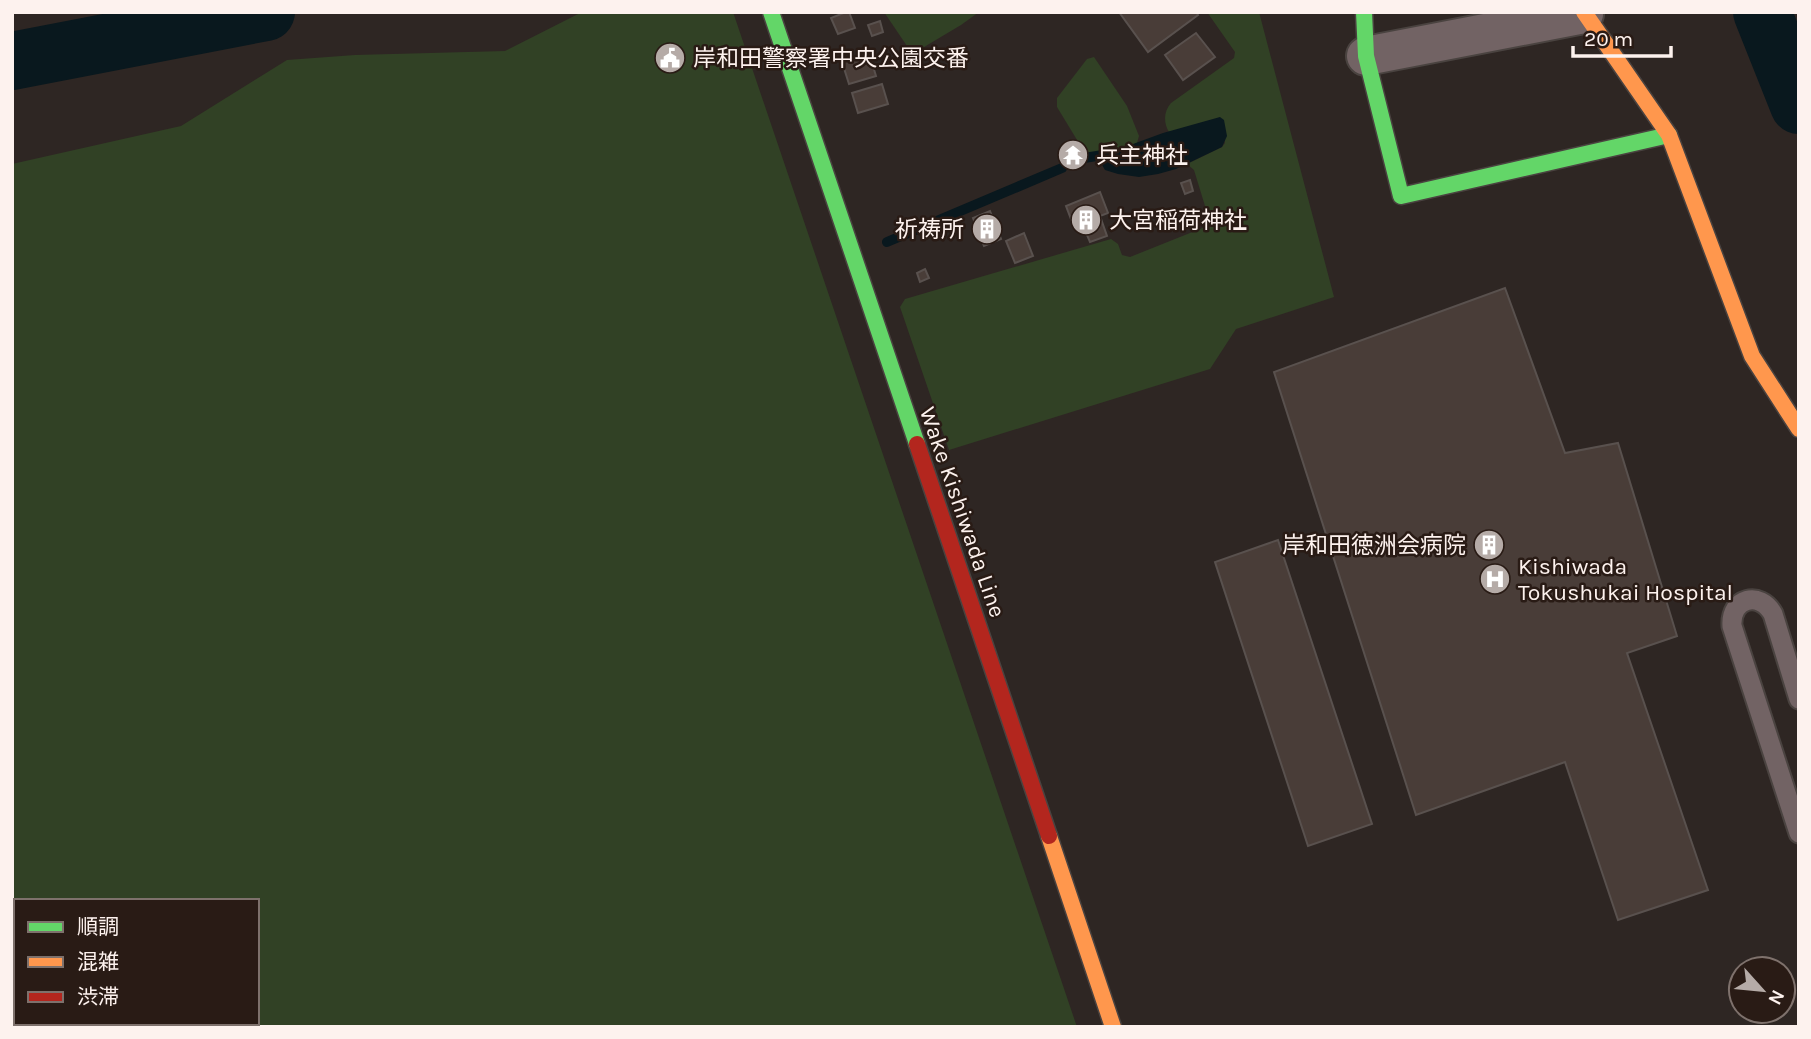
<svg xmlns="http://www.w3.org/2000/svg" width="1811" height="1039" font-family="Karla,'Noto Sans JP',sans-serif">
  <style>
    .green { fill: #314125; fill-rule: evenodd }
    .water { fill: #09181e }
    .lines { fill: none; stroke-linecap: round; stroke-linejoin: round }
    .stream { stroke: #09181e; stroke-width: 10 }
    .river { stroke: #09181e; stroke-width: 58 }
    .building { fill: #493d38; stroke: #59514e; stroke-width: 2 }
    .lane-casing { stroke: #4a4340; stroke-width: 23 }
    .street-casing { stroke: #4a4340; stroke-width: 42 }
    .fast-casing { stroke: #4a4340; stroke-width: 19 }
    .slow-casing { stroke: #4a4340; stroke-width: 19 }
    .jam-casing { stroke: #4a4340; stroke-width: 19 }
    .lane { stroke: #726364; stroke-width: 19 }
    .street { stroke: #726364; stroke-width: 38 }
    .fast { stroke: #63d668; stroke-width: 16 }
    .slow { stroke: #ff974d; stroke-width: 16 }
    .jam { stroke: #b3261e; stroke-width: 16 }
    .labels { text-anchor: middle; stroke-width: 5; stroke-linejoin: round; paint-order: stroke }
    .poi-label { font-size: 23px; fill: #fdf2ee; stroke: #291b15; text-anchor: start }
    .street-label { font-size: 23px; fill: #fdf2ee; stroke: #291b15 }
  </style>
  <rect width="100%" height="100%" fill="#2e2623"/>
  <!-- green -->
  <g class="green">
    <path d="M582,12h151l344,1015h-1065v-863l169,-38 106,-66 68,-5 150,-4zM16,901h241v122h-241z"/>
    <polygon points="884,12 979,12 961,25 919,50 909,49"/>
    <path d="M1207,12h52l75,285 -98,32 -26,40 -261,81 -49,-143 5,-8 206,-60 7,5 4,11 8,2 75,-30 4,-8 -15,-49 -7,-6 35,-17 3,-4 -5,-25 -51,14c-6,-10 -5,-21 2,-29l63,-45 1,-6z"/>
    <polygon points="1094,57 1127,106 1139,136 1137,143 1103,155 1088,158 1057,107 1057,98 1087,59"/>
  </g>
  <!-- water -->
  <polygon class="water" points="1220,117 1224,120 1227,136 1222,147 1176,169 1158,174 1139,177 1118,174 1105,170 1102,165 1103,155 1163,133"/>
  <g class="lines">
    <!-- stream -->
    <g class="stream">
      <polyline points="1084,158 1103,155"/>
      <polyline points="887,242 1062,168"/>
    </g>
    <!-- river -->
    <g class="river">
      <polyline points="1762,12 1799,105"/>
      <polyline points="12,61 266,12"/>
    </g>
  </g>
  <!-- building -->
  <g class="building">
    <polygon points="846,12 849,12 855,28 838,34 831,18"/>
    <polygon points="1119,12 1196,12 1198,15 1148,52"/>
    <polygon points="880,21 883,32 872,36 868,25"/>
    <polygon points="1196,33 1215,57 1183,80 1165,55"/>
    <polygon points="869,53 876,76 849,84 842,62"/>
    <polygon points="882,84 888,104 858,113 852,93"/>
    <polygon points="1190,180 1193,191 1185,194 1181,183"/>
    <polygon points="1100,192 1108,213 1100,216 1107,236 1090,242 1082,223 1074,227 1066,206"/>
    <polygon points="990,211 1001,239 984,246 973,218"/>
    <polygon points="1024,233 1033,256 1015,263 1006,241"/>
    <polygon points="925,269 929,278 920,282 917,273"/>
    <polygon points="1505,288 1565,453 1618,443 1677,636 1627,653 1708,890 1618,920 1565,762 1416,815 1274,372"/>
    <polygon points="1278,540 1372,824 1308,846 1215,562"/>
  </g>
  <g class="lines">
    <!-- lane casing -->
    <g class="lane-casing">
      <path id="lane" d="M1799,699l-26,-85c-13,-24 -43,-16 -41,12l67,207"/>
    </g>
    <!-- street casing -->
    <g class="street-casing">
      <polyline id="street" points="1366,56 1584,14"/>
    </g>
    <!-- fast casing -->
    <g class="fast-casing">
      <g id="fast">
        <polyline points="771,12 917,444"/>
        <polyline points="1364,12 1366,56 1401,196 1669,135"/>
      </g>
    </g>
    <!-- slow casing -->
    <g class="slow-casing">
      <g id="slow">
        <polyline points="1584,12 1669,135 1752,356 1799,429"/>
        <polyline points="1049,836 1113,1027"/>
      </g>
    </g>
    <!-- jam casing -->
    <g class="jam-casing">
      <polyline id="jam" points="917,444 1049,836"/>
    </g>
    <!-- lane -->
    <use href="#lane" class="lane"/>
    <!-- street -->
    <use href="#street" class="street"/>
    <!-- fast -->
    <use href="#fast" class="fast"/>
    <!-- slow -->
    <use href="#slow" class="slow"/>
    <!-- jam -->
    <use href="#jam" class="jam"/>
  </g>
  <!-- icons -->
  <defs>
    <g id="civic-disc" transform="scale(1.575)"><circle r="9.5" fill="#b5aba7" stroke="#291b15"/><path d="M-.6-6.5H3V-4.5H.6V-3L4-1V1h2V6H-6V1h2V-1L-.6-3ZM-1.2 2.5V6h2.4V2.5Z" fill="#fff"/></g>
    <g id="temple-disc" transform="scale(1.575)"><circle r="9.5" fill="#b5aba7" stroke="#291b15"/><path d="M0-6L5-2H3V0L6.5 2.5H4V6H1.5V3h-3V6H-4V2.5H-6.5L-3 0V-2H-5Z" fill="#fff"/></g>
    <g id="building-disc" transform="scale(1.575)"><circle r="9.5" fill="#b5aba7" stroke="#291b15"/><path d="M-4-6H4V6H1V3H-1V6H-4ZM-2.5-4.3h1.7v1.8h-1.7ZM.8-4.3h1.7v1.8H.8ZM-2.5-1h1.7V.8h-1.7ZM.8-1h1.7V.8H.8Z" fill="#fff"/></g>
    <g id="hospital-disc" transform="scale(1.575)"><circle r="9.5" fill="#b5aba7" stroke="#291b15"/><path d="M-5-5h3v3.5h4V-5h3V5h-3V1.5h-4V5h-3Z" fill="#fff"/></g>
  </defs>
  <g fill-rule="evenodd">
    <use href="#civic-disc" x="670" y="58"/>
    <use href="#temple-disc" x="1073" y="155"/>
    <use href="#building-disc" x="1086" y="220"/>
    <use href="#building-disc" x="987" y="229"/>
    <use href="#building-disc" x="1489" y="545"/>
    <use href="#hospital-disc" x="1495" y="579"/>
  </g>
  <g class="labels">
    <!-- poi labels -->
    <g class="poi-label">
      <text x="693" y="66">岸和田警察署中央公園交番</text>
      <text x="1096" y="163">兵主神社</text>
      <text x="1109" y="228">大宮稲荷神社</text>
      <text x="964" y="237" text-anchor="end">祈祷所</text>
      <text x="1466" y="553" text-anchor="end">岸和田徳洲会病院</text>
      <text x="1518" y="574">Kishiwada<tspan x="1518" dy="26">Tokushukai Hospital</tspan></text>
    </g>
    <!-- street labels -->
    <g class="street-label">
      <text transform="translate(963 512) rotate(71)" y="8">Wake Kishiwada Line</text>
    </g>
  </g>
  <!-- border -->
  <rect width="1811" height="1039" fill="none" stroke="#fdf2ee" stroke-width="28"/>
  <!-- legend -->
  <rect x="14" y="899" width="245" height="126" fill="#291b15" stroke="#7e716c" stroke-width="2"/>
  <rect x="28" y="922" width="35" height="10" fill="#63d668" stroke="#7e716c" stroke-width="2"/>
  <text x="77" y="934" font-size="21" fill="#fdf2ee">順調</text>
  <rect x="28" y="957" width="35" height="10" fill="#ff974d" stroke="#7e716c" stroke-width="2"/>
  <text x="77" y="969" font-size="21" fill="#fdf2ee">混雑</text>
  <rect x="28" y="992" width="35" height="10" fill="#b3261e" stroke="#7e716c" stroke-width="2"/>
  <text x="77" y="1004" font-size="21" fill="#fdf2ee">渋滞</text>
  <!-- north arrow -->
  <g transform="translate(1762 990) rotate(117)"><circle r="33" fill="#291b15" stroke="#7e716c" stroke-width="2"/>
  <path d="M0-5L12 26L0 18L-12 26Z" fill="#b5aba7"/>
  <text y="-10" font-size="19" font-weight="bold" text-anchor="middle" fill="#fdf2ee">N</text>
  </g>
  <!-- scale -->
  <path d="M1573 46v10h98v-10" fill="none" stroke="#fdf2ee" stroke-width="3.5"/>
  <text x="1584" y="46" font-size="21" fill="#fdf2ee" stroke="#291b15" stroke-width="5" paint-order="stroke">20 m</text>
</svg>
